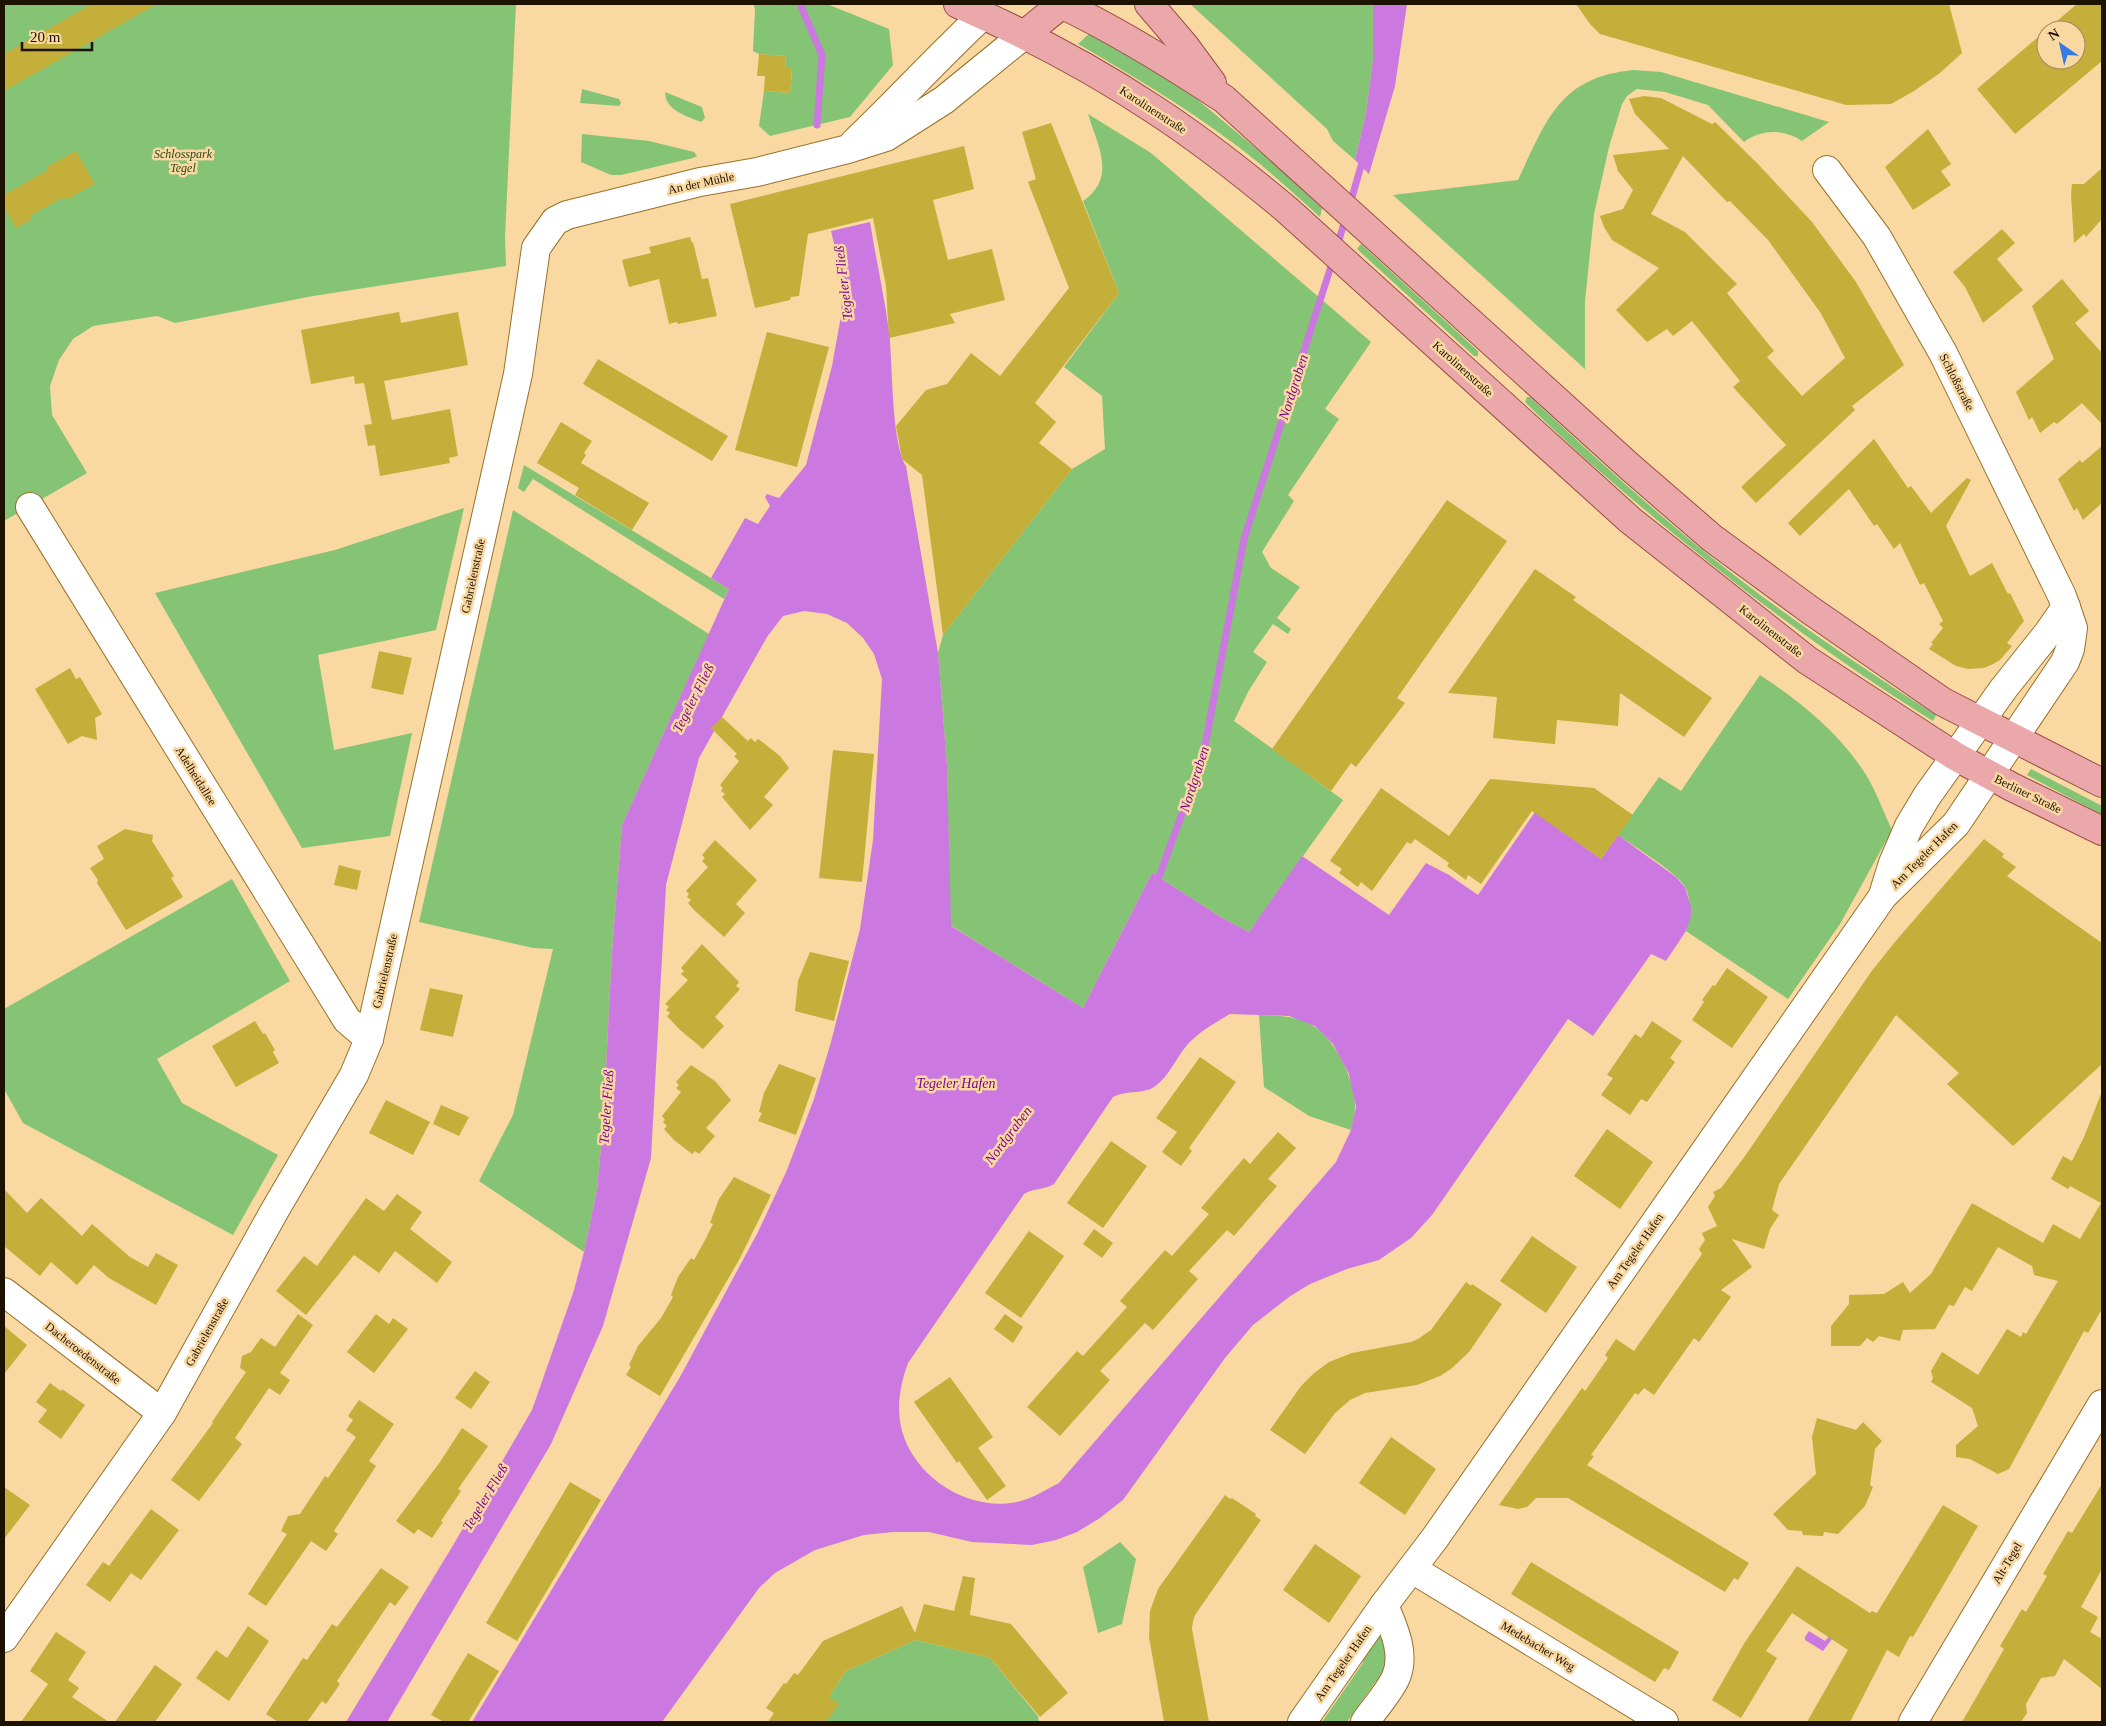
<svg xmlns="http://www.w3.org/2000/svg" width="2106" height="1726" font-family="Georgia,serif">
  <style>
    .green { fill: #85c375 }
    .water { fill: #cb78e0; fill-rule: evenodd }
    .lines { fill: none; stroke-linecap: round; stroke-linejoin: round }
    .stream { stroke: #cb78e0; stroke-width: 7 }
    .building { fill: #c3af3a; fill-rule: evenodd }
    .minor-casing { stroke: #987129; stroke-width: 30 }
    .major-casing { stroke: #9a4d4a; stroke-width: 30 }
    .minor { stroke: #fff; stroke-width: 28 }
    .major { stroke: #eba8aa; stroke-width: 28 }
    .labels { text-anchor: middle; stroke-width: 5; stroke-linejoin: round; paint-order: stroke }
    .street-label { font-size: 12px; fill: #1d1100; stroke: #fad8a1 }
    .park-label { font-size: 12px; font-style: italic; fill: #26471d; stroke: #fad8a1 }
    .water-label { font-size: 14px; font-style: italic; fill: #78068f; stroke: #fad8a1 }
  </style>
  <rect width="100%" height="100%" fill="#fad8a1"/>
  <!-- green -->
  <g class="green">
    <polygon points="4,4 516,4 505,237 506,266 313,296 175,323 157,316 93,326 73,339 59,360 50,386 52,415 87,473 4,521"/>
    <polygon points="754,4 827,4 889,29 893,65 850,117 770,136 759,126 764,91 790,93 792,69 785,68 786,56 759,54 753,51 755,11"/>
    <polygon points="1190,4 1373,4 1373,60 1366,113 1355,160 1333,141 1327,129"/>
    <path d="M1091,32l89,53 85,71 57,52 -2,9c-20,-18 -40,-36 -60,-53 -56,-46 -120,-84 -182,-120z"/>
    <path d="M1634,70l27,2 168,50 -27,19c-19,-12 -40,-12 -58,1l-36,-37 -43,-13 -28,-3 -10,7 -5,8 -13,43 -15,67 -9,87v68l-192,-174 125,-15c29,-60 41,-103 116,-110z"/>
    <polygon points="582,89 619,99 621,103 619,106 580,103"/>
    <path d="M665,92l37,15 3,11 -4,4c-15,-6 -36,-12 -36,-30z"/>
    <path d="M1088,114l63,39 220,189 -46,67 14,10 -51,76 6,6 -32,51 9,16 29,19 -23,31 14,11 -3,5 -15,-10 -20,28 14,10 -19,30 -14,29 109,79 -94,132 -25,-13 -72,-46 -69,135 -133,-83 -3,-159 -9,-113 5,-18 129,-166 33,-20 -3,-53 -38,-29 55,-74 -36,-92c34,-24 15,-54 5,-87z"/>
    <polygon points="582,134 649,141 694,152 697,156 693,158 621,175 611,175 581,162"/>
    <polygon points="1361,244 1478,351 1478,356 1474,356 1357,249"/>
    <path d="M1527,397h3c54,50 108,100 165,147 76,62 158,118 241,171l-3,6c-95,-59 -184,-125 -270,-196 -47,-39 -95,-80 -138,-123z"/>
    <polygon points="524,465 729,589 724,599 533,479 524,492 518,488"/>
    <polygon points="464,508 436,630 318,655 334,750 412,733 390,836 302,848 155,593 335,550"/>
    <polygon points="513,510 709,634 622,825 612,952 603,1126 597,1190 584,1252 479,1181 513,1115 553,949 533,948 419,922"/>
    <path d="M1760,675c42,28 81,59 108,103 9,16 16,35 24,52l-52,94 -52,75 -102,-68c4,-12 6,-34 -2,-46 -9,-13 -50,-39 -66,-50l41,-58 22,14z"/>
    <polygon points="2031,769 2102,806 2102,815 2027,775"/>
    <polygon points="232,879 290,981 157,1059 182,1103 278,1155 233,1235 23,1123 4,1089 4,1009"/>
    <path d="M1259,1015c19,1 40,0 56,12 21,14 41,55 40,80 0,8 -2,16 -4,23l-42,-14 -45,-29z"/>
    <polygon points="1120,1542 1136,1559 1122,1624 1098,1633 1083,1567"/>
    <polygon points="1376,1636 1383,1637 1388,1644 1386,1677 1376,1681 1347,1722 1322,1722 1363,1663 1362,1652"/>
    <polygon points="916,1640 990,1658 1038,1716 1039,1722 826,1722 838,1704 829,1697 846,1671"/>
  </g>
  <!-- water -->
  <g class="water">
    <polygon points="1373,4 1407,4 1395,86 1369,174 1355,160 1366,113 1373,60"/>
    <path d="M870,222c6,37 14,73 19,109 4,33 2,110 17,135l32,187 9,113 4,160 132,82 69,-135 72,46 25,13 53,-76 87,59 37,-52 23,12 29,20 57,-83 66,47 17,-24 58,42 9,10 6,20v9l-5,15 -20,30 -15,-7 -58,82 -25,-17 -136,196 -21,23 -32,22 -32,9 -37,15 -21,13 -36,28 -28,33 -102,142 -23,18 -23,14 -21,8 -24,5 -60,-3 -43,-10h-36l-29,3 -49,15 -40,23 -16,15 -97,134h-190l208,-345 78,-145 29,-62 27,-71 17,-57 29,-113 13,-89 9,-161 -8,-25 -11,-16 -16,-15 -20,-9 -23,-3 -21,5 -16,21 -68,121 -33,127 -15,273 -48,168 -52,118 -164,278h-41l109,-180 77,-132 42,-120 10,-38 13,-62 6,-64 9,-174 10,-127 107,-236 -18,-11 34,-60 13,6 12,-18 -5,-9 2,-3 12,4 27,-33 26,-99 9,-50 2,-36 -12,-49zM1230,1014l59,2 26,10 18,18 16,30 7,33 -5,23 -15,32 -277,321c-14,7 -27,16 -42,19 -48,10 -102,-24 -115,-71 -6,-23 -2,-46 6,-68l116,-169c10,-6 20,-4 30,-10l59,-87c14,-7 31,-3 41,-10 16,-11 22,-30 34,-43 12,-13 27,-21 42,-30z"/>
    <polygon points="1809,1631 1825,1641 1832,1633 1835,1635 1823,1651 1805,1640 1805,1637"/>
  </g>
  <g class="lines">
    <!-- stream -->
    <g class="stream">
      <polyline points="800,4 822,55 817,125"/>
      <polyline points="1350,204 1361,166"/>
      <polyline points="1337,247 1346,216"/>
      <polyline points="1156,885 1203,756 1244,539 1333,260"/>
    </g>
  </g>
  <!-- building -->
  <g class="building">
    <polygon points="92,4 157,4 4,91 4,54"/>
    <polygon points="1576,4 1949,4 1962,53 1940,73 1914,91 1891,104 1846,105 1600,34 1590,24"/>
    <path d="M2077,4h25v57l-87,73 -38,-45zM2046,30h30v30h-30z"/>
    <polygon points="759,54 786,56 785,68 792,68 790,93 764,91 765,76 757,76"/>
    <path d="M1644,96l17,2 51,26 3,-2 43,42 54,58 44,60 48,83 -52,41 3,4 -99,93 -15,-16 45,-42 -53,-58 7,-6 -48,-60 -19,15 -6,-7 -20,13 -31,-32 43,-42 -47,-28 -8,-13 -4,-11 23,-7 10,-19 -15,-19 -5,-16 56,-6 -34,-35 -6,-15zM1683,156l44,46 3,-1 38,39 52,72 25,46 -43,38 -35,-39 7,-6 -47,-58 10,-9 -52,-52 -34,-18z"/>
    <polygon points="1051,123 1119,293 1035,403 1056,422 1039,443 1072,469 943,635 922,475 902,459 896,426 926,390 947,384 971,353 1000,376 1069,288 1028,182 1036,179 1022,132"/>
    <polygon points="1928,129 1951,164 1941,171 1951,185 1913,210 1885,167"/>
    <polygon points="964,146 974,189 933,200 948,260 992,249 1005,300 950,314 955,323 889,338 886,286 873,218 808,234 799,296 791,297 790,300 755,308 730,204"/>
    <polygon points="76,151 95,184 66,200 64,197 30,216 32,219 16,228 4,207 4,195 48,170 47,167"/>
    <polygon points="2102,168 2102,219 2086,237 2084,234 2074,243 2071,195 2072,184 2084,184"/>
    <polygon points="2002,229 2015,243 1997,259 2023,290 1983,323 1965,287 1953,272"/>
    <polygon points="690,237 692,243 693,242 702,279 708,278 717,316 678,324 677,322 669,324 659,279 629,287 622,260 651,253 649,247"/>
    <polygon points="2062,279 2089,311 2075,323 2102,353 2102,424 2082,403 2057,424 2054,422 2040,433 2032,417 2029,420 2016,392 2054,359 2032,306"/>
    <polygon points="399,312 401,323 458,312 468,365 384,381 392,420 450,409 458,456 449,458 450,463 380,476 375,445 368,446 364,425 372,424 364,383 355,384 354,376 311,384 301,330"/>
    <polygon points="767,332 829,347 797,467 735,450"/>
    <polygon points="598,359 728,436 712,461 583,384"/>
    <polygon points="561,422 592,441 584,453 586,455 581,463 649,503 632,530 575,495 579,488 537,463"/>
    <polygon points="1874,439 1908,488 1911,486 1931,513 1967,478 1971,480 1946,526 1970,576 1992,563 2008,594 2010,593 2024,621 2007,643 2012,646 2000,660 1993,664 1984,668 1968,669 1956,666 1929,649 1933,644 1931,643 1943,628 1939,624 1943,621 1924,583 1920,585 1900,543 1894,549 1877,524 1874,526 1849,489 1800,536 1788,523"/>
    <polygon points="2102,446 2102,503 2083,520 2077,508 2074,511 2058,479 2080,460 2082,463"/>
    <polygon points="1447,500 1507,541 1397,698 1405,703 1356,767 1351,763 1331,791 1272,749"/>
    <polygon points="1535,569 1576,597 1573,600 1712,698 1684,737 1620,693 1618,726 1557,720 1555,744 1493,738 1497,697 1448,693"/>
    <polygon points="379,651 412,658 403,695 371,688"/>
    <polygon points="70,668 76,679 80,677 102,714 95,718 97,740 82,736 68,744 35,689"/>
    <polygon points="722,717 748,741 751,738 755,742 758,739 765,744 780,756 789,768 764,797 773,805 750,830 722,797 725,794 721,791 723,788 720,785 739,761 734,756 737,754 711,728"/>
    <polygon points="833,750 874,754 862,882 819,878"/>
    <polygon points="1490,779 1594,788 1633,815 1601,859 1532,811 1481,884 1468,875 1466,880 1447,866 1449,863 1415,839 1411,844 1407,842 1372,891 1361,882 1358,887 1339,873 1342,869 1330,861 1381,788 1449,836"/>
    <polygon points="125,829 153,835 152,841 174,876 171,878 183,897 126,930 97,883 98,880 90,868 104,859 97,846"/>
    <polygon points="1984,839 2004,854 2002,857 2016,867 2007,876 2102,943 2102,1064 2013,1146 1947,1084 1959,1073 1896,1015 1779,1184 1772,1210 1779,1215 1770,1229 1764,1249 1732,1239 1752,1267 1721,1290 1731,1297 1699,1342 1694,1338 1654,1395 1644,1388 1638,1395 1635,1393 1591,1455 1594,1456 1587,1465 1749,1563 1738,1580 1734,1578 1725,1592 1568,1498 1536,1498 1527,1507 1518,1509 1499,1505 1582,1388 1585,1391 1608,1358 1605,1355 1616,1339 1634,1351 1702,1254 1699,1249 1705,1240 1702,1233 1717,1226 1708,1207 1715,1196 1713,1192 1721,1188 1745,1156 1871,972 1894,943"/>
    <polygon points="715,840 757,880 736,904 745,913 724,937 694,910 688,903 691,900 687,897 689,894 686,891 708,867 702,861 705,858 702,855"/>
    <polygon points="339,865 361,871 357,890 334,885"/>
    <polygon points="702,944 739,982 736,986 740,989 715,1017 724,1026 703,1049 679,1029 667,1016 670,1013 666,1010 669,1007 665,1004 688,980 681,974 684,971 681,968"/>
    <polygon points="810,952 849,961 834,1021 795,1011 798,981"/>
    <polygon points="1727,968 1768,997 1732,1048 1692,1020 1704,1002 1702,1000 1713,985 1715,986"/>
    <polygon points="430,988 463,995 453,1037 420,1030"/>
    <polygon points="255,1021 263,1034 265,1033 275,1050 273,1052 279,1063 236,1087 212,1046"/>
    <polygon points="1652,1021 1682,1041 1670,1058 1675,1062 1647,1102 1641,1099 1630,1115 1601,1095 1613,1078 1607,1075 1635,1034 1641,1038"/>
    <polygon points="1200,1057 1236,1082 1189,1148 1192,1151 1181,1166 1162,1152 1177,1132 1156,1118"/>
    <polygon points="779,1064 816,1078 796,1135 758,1121 762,1113 759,1112 764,1093"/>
    <polygon points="691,1065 715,1081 731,1100 706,1128 715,1136 699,1154 695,1151 692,1154 674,1140 664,1129 667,1126 663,1122 665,1120 662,1116 681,1092 676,1088 679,1085 676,1082"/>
    <polygon points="2101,1094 2102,1309 2088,1333 2084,1331 2009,1469 1998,1474 1970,1459 1956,1457 1956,1445 1978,1426 1972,1408 1931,1382 1933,1378 1931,1371 1942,1352 1978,1375 2007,1329 2021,1337 2023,1332 2026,1334 2058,1281 2034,1275 2032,1266 1998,1247 1972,1291 1965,1287 1954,1306 1949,1305 1935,1329 1903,1330 1900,1341 1879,1336 1873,1342 1867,1338 1860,1346 1831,1346 1831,1326 1849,1304 1849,1295 1884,1294 1903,1282 1910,1293 1931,1274 1972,1203 2043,1243 2053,1224 2080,1239 2101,1203 2070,1186 2068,1189 2051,1179 2063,1156 2072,1161 2084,1137"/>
    <polygon points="386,1100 430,1122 413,1155 369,1133"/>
    <polygon points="441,1105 469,1117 459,1136 433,1124"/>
    <polygon points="1607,1129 1653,1162 1620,1209 1574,1176"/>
    <polygon points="1278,1132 1296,1148 1268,1179 1277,1186 1234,1236 1227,1230 1189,1271 1198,1279 1153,1330 1145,1323 1100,1371 1110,1380 1060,1436 1027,1407 1077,1351 1083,1356 1127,1307 1120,1301 1165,1250 1172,1256 1209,1214 1201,1208 1244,1158 1250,1164"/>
    <polygon points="1111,1141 1147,1166 1103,1228 1067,1203"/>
    <polygon points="734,1177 771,1195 739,1260 660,1396 626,1375 631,1367 629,1365 638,1346 661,1318 673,1297 671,1295 678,1277 691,1258 694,1260 705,1240 713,1224 710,1223 719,1199"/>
    <polygon points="4,1189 27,1213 41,1198 82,1236 92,1224 130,1257 148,1267 156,1253 178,1265 156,1305 109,1278 94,1265 77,1285 51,1262 40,1276 4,1246"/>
    <polygon points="397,1194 422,1212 410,1229 452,1262 437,1283 395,1251 379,1273 354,1255 306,1315 276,1291 304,1256 317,1266 366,1198 384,1211"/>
    <polygon points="1094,1229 1113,1243 1102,1258 1083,1244"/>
    <polygon points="1029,1231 1064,1256 1021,1318 985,1293"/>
    <polygon points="1532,1236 1577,1267 1546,1313 1500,1281"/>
    <polygon points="1466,1282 1471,1286 1472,1284 1502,1304 1469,1352 1451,1369 1440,1376 1417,1385 1365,1393 1350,1400 1335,1413 1305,1454 1270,1430 1301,1386 1313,1374 1329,1362 1352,1353 1411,1342 1418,1339 1431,1330"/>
    <polygon points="298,1314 313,1325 280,1373 290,1380 280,1395 269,1388 235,1438 242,1444 199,1501 171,1480 213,1423 212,1422 246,1372 240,1368 242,1356 251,1352 261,1338 275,1347"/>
    <polygon points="376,1314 389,1324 393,1318 408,1329 374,1373 347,1352"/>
    <polygon points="1005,1314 1023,1327 1013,1343 994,1329"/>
    <polygon points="4,1326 27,1345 4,1374"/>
    <polygon points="475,1371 490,1382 471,1409 455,1398"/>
    <polygon points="950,1377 993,1437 978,1448 1006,1486 987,1500 959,1461 957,1463 914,1402"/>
    <polygon points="50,1383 61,1391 62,1389 85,1405 61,1439 38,1422 47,1410 36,1402"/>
    <polygon points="359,1400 394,1424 369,1461 376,1466 334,1531 338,1534 326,1551 311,1541 266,1606 248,1594 287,1534 281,1531 288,1516 300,1514 325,1476 328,1478 356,1437 346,1430 353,1420 348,1416"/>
    <polygon points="1817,1418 1856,1430 1863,1422 1882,1441 1875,1449 1870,1485 1873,1487 1865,1506 1838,1534 1824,1532 1823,1536 1803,1535 1802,1531 1788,1530 1773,1514 1816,1474 1812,1437"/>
    <polygon points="462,1428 488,1446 458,1489 461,1491 441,1521 443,1522 432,1538 418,1529 414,1534 396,1521 440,1462"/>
    <polygon points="1391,1437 1436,1469 1405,1515 1359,1483"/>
    <polygon points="570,1482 601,1500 517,1641 486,1623"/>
    <polygon points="2102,1484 2102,1569 2081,1607 2098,1617 2090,1632 2102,1639 2102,1689 2064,1659 2055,1676 2041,1678 2026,1704 2027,1713 2021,1722 1962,1722 2004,1649 2000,1646 2022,1609 2026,1612 2047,1576 2043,1574 2068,1531 2072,1533"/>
    <polygon points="4,1487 30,1505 4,1539"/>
    <polygon points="1225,1495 1230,1499 1232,1498 1256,1514 1255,1516 1261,1520 1195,1615 1193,1621 1192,1629 1209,1722 1164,1722 1149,1637 1150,1611 1158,1589"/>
    <polygon points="1943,1505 1978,1526 1913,1637 1910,1636 1899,1657 1887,1650 1850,1722 1807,1722 1848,1650 1792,1613 1766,1651 1777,1658 1741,1718 1712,1700 1745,1642 1797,1566 1870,1613 1872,1611 1877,1613"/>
    <polygon points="151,1509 179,1530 141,1580 131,1573 110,1602 86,1585 103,1562 109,1566"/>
    <polygon points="1315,1544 1361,1576 1329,1623 1283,1590"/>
    <polygon points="1531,1562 1679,1652 1669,1670 1664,1668 1655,1682 1511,1594"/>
    <polygon points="381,1568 409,1587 395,1606 390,1602 337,1681 340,1684 326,1704 322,1701 307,1722 278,1722 266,1714 303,1658 307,1660 332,1624 337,1627"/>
    <polygon points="963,1576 975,1578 970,1615 1011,1624 1068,1693 1040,1717 990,1658 916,1640 846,1671 829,1697 839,1704 826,1722 768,1722 774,1713 766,1708 784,1683 786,1684 794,1673 798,1675 823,1641 902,1606 915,1633 924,1604 954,1611"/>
    <polygon points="248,1626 269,1641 229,1701 196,1678 216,1650 227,1658"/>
    <polygon points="56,1632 86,1652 68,1680 79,1688 72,1697 109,1722 21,1722 48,1684 30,1671"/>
    <polygon points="468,1653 499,1671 468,1722 444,1722 431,1715"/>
    <polygon points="155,1665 182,1684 155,1722 115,1722"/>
  </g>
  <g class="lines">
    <!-- minor casing -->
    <g class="minor-casing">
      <g id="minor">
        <path d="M854,143c44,-42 85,-87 129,-128"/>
        <polyline points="30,507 347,1020 369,1039"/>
        <polyline points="1884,892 1893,863 1909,826 1927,796 2004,688 2048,633 2066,607"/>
        <polyline points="4,1292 162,1413"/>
        <polyline points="1412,1569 1664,1722"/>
        <polyline points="4,1638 162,1413 275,1210 354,1075 369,1039 518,374 536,248 555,221 567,215 700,182 757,172 848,149 886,137 944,100 1025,34"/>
        <polyline points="1302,1722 1384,1605 1435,1538 1883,896 1956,824 2065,662 2070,649 2073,628 2062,596 1943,353 1877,237 1827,170"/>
        <path d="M1365,1722c9,-13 25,-31 31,-45 10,-24 -3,-50 -12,-72"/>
        <polyline points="1913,1722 2102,1404"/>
      </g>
    </g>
    <!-- major casing -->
    <g class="major-casing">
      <g id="major">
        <path d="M958,4c69,30 135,65 197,106 46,30 89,64 131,99l344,311 177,140 148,96 57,31 90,44"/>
        <path d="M1061,4c57,27 110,60 163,95l406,368 82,71 98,72 133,92 159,81"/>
        <polyline points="1149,4 1184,45 1212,83"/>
        <polyline points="1025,34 1062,4"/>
      </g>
    </g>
    <!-- minor -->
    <use href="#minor" class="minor"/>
    <!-- major -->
    <use href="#major" class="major"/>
  </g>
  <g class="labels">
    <!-- street labels -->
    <g class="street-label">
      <text transform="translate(1153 110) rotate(33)" y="4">Karolinenstraße</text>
      <text transform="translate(701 183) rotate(-12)" y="4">An der Mühle</text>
      <text transform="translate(1463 369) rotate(42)" y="4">Karolinenstraße</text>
      <text transform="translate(1957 382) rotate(63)" y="4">Schloßstraße</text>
      <text transform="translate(473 576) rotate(-78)" y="4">Gabrielenstraße</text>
      <text transform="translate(1771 631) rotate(38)" y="4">Karolinenstraße</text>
      <text transform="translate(196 776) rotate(58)" y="4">Adelheidallee</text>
      <text transform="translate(2028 794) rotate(26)" y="4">Berliner Straße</text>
      <text transform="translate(1924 855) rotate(-45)" y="4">Am Tegeler Hafen</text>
      <text transform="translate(385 971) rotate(-77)" y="4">Gabrielenstraße</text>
      <text transform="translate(1635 1251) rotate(-55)" y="4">Am Tegeler Hafen</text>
      <text transform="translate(207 1332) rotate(-61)" y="4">Gabrielenstraße</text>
      <text transform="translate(83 1353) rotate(38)" y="4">Dacheroedenstraße</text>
      <text transform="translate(2007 1563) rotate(-59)" y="4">Alt-Tegel</text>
      <text transform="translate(1538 1646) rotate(31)" y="4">Medebacher Weg</text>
      <text transform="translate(1343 1663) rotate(-55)" y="4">Am Tegeler Hafen</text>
    </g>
    <!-- park labels -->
    <g class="park-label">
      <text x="183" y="158">Schlosspark<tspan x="183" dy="14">Tegel</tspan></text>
    </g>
    <!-- water labels -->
    <g class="water-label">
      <text transform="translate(843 283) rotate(-97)" y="5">Tegeler Fließ</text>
      <text transform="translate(1293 387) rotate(-72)" y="5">Nordgraben</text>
      <text transform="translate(693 698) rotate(-63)" y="5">Tegeler Fließ</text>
      <text transform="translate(1194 779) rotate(-72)" y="5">Nordgraben</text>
      <text x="956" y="1088">Tegeler Hafen</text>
      <text transform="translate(606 1107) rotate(-86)" y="5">Tegeler Fließ</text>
      <text transform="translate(1008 1135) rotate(-53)" y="5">Nordgraben</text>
      <text transform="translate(485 1497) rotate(-59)" y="5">Tegeler Fließ</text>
    </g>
  </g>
  <!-- border -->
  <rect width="2106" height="1726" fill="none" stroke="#1d1100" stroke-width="10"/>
  <!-- north arrow -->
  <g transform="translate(2061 45) rotate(326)"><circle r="24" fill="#fad8a1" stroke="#a28861"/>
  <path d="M0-4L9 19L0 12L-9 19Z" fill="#3479e6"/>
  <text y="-8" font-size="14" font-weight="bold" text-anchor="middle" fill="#1d1100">N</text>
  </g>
  <!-- scale -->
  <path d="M22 42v8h70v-8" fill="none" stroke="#1d1100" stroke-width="2.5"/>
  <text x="30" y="42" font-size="15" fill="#1d1100" stroke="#fad8a1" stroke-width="4" paint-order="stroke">20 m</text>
</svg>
